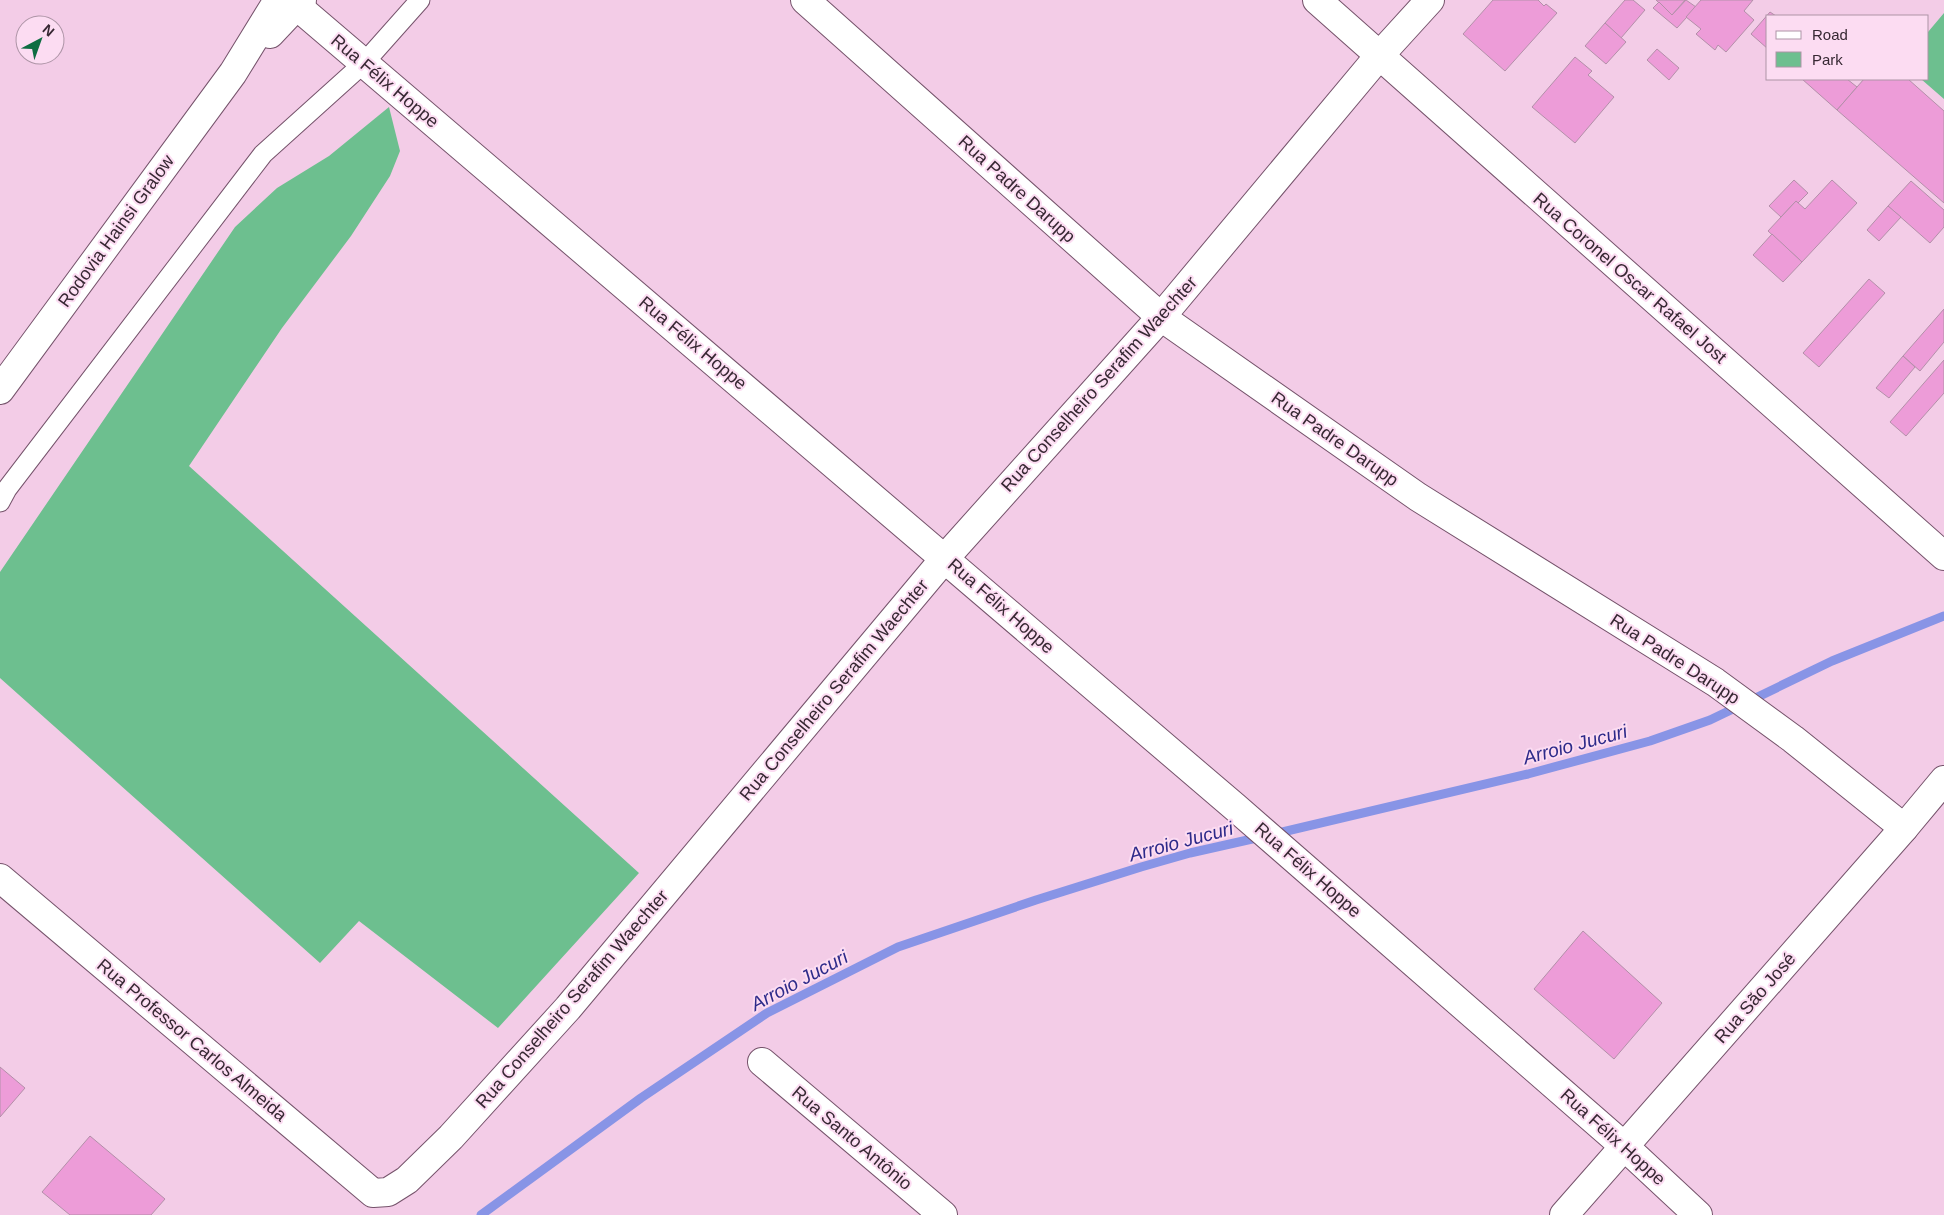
<svg xmlns="http://www.w3.org/2000/svg" width="1944" height="1215" font-family="Helvetica,sans-serif">
  <style>
    .green { fill: #6dbf8f }
    .lines { fill: none; stroke-linecap: round; stroke-linejoin: round }
    .stream { stroke: #8894e6; stroke-width: 9 }
    .building { fill: #ed9cd8; stroke: #b38fa9 }
    .lane-casing { stroke: #75536b; stroke-width: 21 }
    .street-casing { stroke: #75536b; stroke-width: 30 }
    .secondary-casing { stroke: #75536b; stroke-width: 30 }
    .primary-casing { stroke: #75536b; stroke-width: 30 }
    .lane { stroke: #fff; stroke-width: 19 }
    .street { stroke: #fff; stroke-width: 28 }
    .secondary { stroke: #fff; stroke-width: 28 }
    .primary { stroke: #fff; stroke-width: 28 }
    .labels { text-anchor: middle; stroke-width: 4; stroke-linejoin: round; paint-order: stroke }
    .street-label { font-size: 18px; fill: #372833; stroke: #fcdcf2 }
    .water-label { font-size: 19px; font-style: italic; fill: #2d2a89; stroke: #fcdcf2 }
  </style>
  <rect width="100%" height="100%" fill="#f3cce7"/>
  <!-- green -->
  <g class="green">
    <polygon points="1944,13 1944,99 1921,79 1928,79 1928,32"/>
    <polygon points="389,107 400,151 390,176 351,236 282,328 189,466 639,873 498,1028 359,921 320,963 0,678 0,572 235,227 277,188 329,156"/>
  </g>
  <g class="lines">
    <!-- stream -->
    <g class="stream">
      <polyline points="1274,834 1528,774 1650,741 1710,720 1832,661 1944,616"/>
      <polyline points="481,1215 641,1098 767,1013 898,947 1036,900 1141,867 1190,853 1261,837"/>
    </g>
  </g>
  <!-- building -->
  <g class="building">
    <polygon points="1493,0 1538,0 1544,6 1546,4 1557,13 1505,71 1463,34"/>
    <polygon points="1625,0 1633,0 1645,10 1621,38 1605,23"/>
    <polygon points="1656,0 1685,0 1672,15"/>
    <polygon points="1686,0 1696,7 1677,28 1653,8 1659,2 1672,15"/>
    <polygon points="1701,0 1753,0 1744,11 1754,20 1726,52 1718,45 1715,50 1696,34 1701,29 1686,17"/>
    <polygon points="1770,12 1776,16 1768,16 1768,49 1751,34"/>
    <polygon points="1605,23 1626,42 1606,64 1585,46"/>
    <polygon points="1657,49 1679,68 1669,80 1647,60"/>
    <polygon points="1575,57 1592,71 1588,75 1614,97 1575,143 1532,107"/>
    <polygon points="1802,79 1847,79 1857,87 1837,110"/>
    <polygon points="1864,79 1908,79 1944,111 1944,203 1837,110"/>
    <polygon points="1794,180 1808,193 1798,203 1796,201 1781,217 1769,206"/>
    <polygon points="1832,180 1857,203 1802,262 1768,231 1796,201 1805,209"/>
    <polygon points="1911,181 1944,210 1944,227 1930,243 1888,206"/>
    <polygon points="1888,206 1901,217 1879,241 1867,230"/>
    <polygon points="1772,234 1802,262 1783,282 1753,255"/>
    <polygon points="1869,279 1885,293 1819,367 1803,353"/>
    <polygon points="1944,309 1944,342 1920,371 1903,356"/>
    <polygon points="1903,356 1915,367 1889,398 1876,388"/>
    <polygon points="1944,360 1944,393 1906,436 1890,422"/>
    <polygon points="1583,931 1662,1003 1614,1059 1534,989"/>
    <polygon points="0,1067 25,1088 0,1117"/>
    <polygon points="90,1136 165,1199 151,1215 70,1215 42,1192"/>
  </g>
  <g class="lines">
    <!-- lane casing -->
    <g class="lane-casing">
      <polyline id="lane" points="0,502 7,489 263,154 364,63 420,0"/>
    </g>
    <!-- street casing -->
    <g class="street-casing">
      <g id="street">
        <polyline points="805,0 1161,317 1418,497 1715,682 1793,739 1904,828"/>
        <polyline points="297,6 1235,807 1625,1147 1698,1215"/>
        <polyline points="0,878 373,1193 388,1192 407,1180 451,1137 568,1008 945,558 1161,317 1379,56 1430,0"/>
        <polyline points="762,1062 943,1215"/>
      </g>
    </g>
    <!-- secondary casing -->
    <g class="secondary-casing">
      <g id="secondary">
        <polyline points="1317,0 1944,556"/>
        <polyline points="1564,1215 1904,828 1944,780"/>
      </g>
    </g>
    <!-- primary casing -->
    <g class="primary-casing">
      <g id="primary">
        <polyline points="270,34 302,0"/>
        <polyline points="0,390 233,73 278,0"/>
      </g>
    </g>
    <!-- lane -->
    <use href="#lane" class="lane"/>
    <!-- street -->
    <use href="#street" class="street"/>
    <!-- secondary -->
    <use href="#secondary" class="secondary"/>
    <!-- primary -->
    <use href="#primary" class="primary"/>
  </g>
  <g class="labels">
    <!-- street labels -->
    <g class="street-label">
      <text transform="translate(385 81) rotate(40)" y="6">Rua Félix Hoppe</text>
      <text transform="translate(1017 189) rotate(42)" y="6">Rua Padre Darupp</text>
      <text transform="translate(116 231) rotate(-54)" y="6">Rodovia Hainsi Gralow</text>
      <text transform="translate(1630 278) rotate(41)" y="6">Rua Coronel Oscar Rafael Jost</text>
      <text transform="translate(693 343) rotate(40)" y="6">Rua Félix Hoppe</text>
      <text transform="translate(1099 384) rotate(-48)" y="6">Rua Conselheiro Serafim Waechter</text>
      <text transform="translate(1335 439) rotate(35)" y="6">Rua Padre Darupp</text>
      <text transform="translate(1001 606) rotate(41)" y="6">Rua Félix Hoppe</text>
      <text transform="translate(1675 659) rotate(33)" y="6">Rua Padre Darupp</text>
      <text transform="translate(834 690) rotate(-50)" y="6">Rua Conselheiro Serafim Waechter</text>
      <text transform="translate(1308 870) rotate(41)" y="6">Rua Félix Hoppe</text>
      <text transform="translate(1755 998) rotate(-49)" y="6">Rua São José</text>
      <text transform="translate(572 999) rotate(-49)" y="6">Rua Conselheiro Serafim Waechter</text>
      <text transform="translate(192 1040) rotate(40)" y="6">Rua Professor Carlos Almeida</text>
      <text transform="translate(1613 1137) rotate(42)" y="6">Rua Félix Hoppe</text>
      <text transform="translate(852 1138) rotate(40)" y="6">Rua Santo Antônio</text>
    </g>
    <!-- water labels -->
    <g class="water-label">
      <text transform="translate(1575 744) rotate(-15)" y="7">Arroio Jucuri</text>
      <text transform="translate(1181 841) rotate(-15)" y="7">Arroio Jucuri</text>
      <text transform="translate(799 980) rotate(-28)" y="7">Arroio Jucuri</text>
    </g>
  </g>
  <!-- legend -->
  <rect x="1766" y="15" width="162" height="65" fill="#fcdcf2" stroke="#ad94a6"/>
  <rect x="1776" y="31" width="25" height="8" fill="#ffffff" stroke="#ad94a6"/>
  <text x="1812" y="40" font-size="15" fill="#372833">Road</text>
  <rect x="1776" y="52" width="25" height="15" fill="#6dbf8f" stroke="#ad94a6"/>
  <text x="1812" y="65" font-size="15" fill="#372833">Park</text>
  <!-- north arrow -->
  <g transform="translate(40 40) rotate(41)"><circle r="24" fill="#fcdcf2" stroke="#ad94a6"/>
  <path d="M0-4L9 19L0 12L-9 19Z" fill="#0e6d42"/>
  <text y="-8" font-size="14" font-weight="bold" text-anchor="middle" fill="#372833">N</text>
  </g>
</svg>
